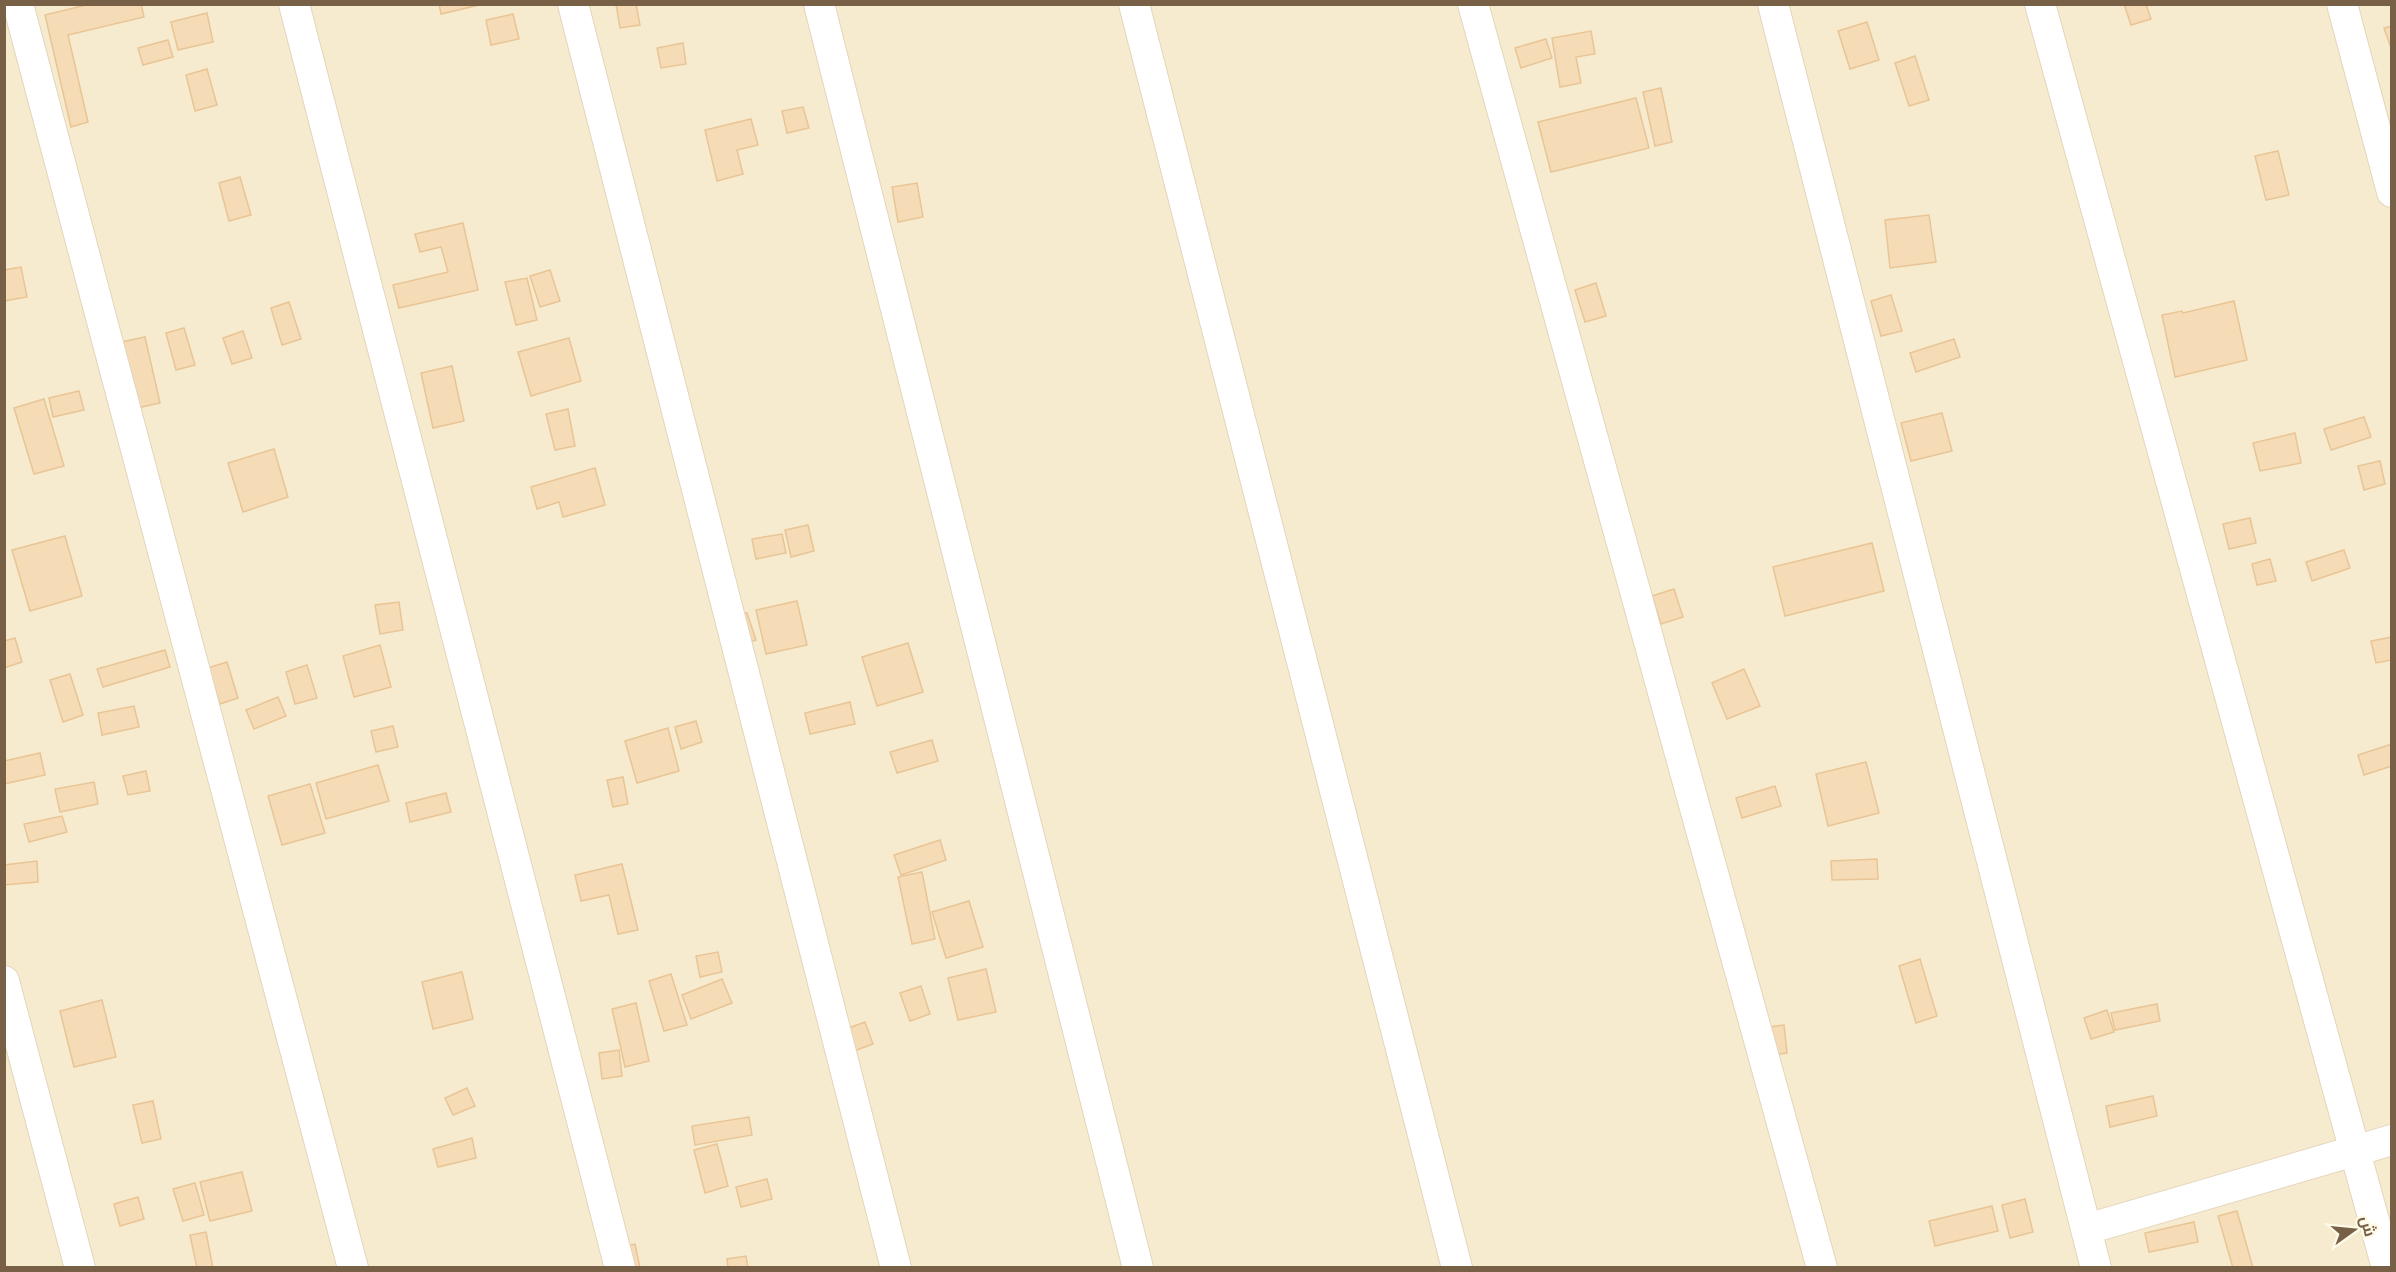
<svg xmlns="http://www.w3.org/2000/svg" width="2396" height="1272" font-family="'Noto Sans',Cairo,sans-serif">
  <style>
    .residential { fill: #f6ebce }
    .building { fill: #f5dbb6; stroke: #e9c595; stroke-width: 1.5 }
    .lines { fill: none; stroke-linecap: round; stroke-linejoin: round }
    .minor-casing { stroke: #e3d5bc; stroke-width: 32 }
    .minor { stroke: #fff; stroke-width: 30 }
  </style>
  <rect width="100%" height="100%" fill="#fef8e0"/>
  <!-- residential -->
  <polygon class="residential" points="5,5 2391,5 2391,1267 5,1268"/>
  <!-- building -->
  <g class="building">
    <polygon points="90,4 141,4 144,17 68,35 88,122 71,127 45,15"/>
    <polygon points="439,4 478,4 479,5 441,14"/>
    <polygon points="616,4 636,4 640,25 620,28"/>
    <polygon points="2124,4 2146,4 2151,19 2131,25"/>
    <polygon points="207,13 213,42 178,50 171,22"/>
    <polygon points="513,14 519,39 491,45 486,20"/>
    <polygon points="1867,22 1879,60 1850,69 1838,31"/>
    <polygon points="2392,26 2392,48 2391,48 2384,28"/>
    <polygon points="1591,31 1595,54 1576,57 1581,83 1560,87 1552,38"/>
    <polygon points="1546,39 1552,58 1521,68 1515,48"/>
    <polygon points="168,40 173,57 143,65 138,48"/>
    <polygon points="683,43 686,64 661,68 657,48"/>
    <polygon points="1915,56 1929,100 1909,106 1895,63"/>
    <polygon points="207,69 217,105 195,111 186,75"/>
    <polygon points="1661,88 1672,142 1655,146 1643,92"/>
    <polygon points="1636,98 1649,148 1551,172 1538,122"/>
    <polygon points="803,107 809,128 787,133 782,111"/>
    <polygon points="751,119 758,145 737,150 743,174 717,181 705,130"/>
    <polygon points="2278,151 2289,195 2266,200 2255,156"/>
    <polygon points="240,177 251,215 229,221 219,183"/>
    <polygon points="917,183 923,217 898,222 892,187"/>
    <polygon points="1929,215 1936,262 1890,268 1885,220"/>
    <polygon points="463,223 478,290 399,308 393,285 448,272 441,247 420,252 415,234"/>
    <polygon points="21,267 27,297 4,301 4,270"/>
    <polygon points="550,270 560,301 540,307 530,276"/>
    <polygon points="527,278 537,320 516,325 505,282"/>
    <polygon points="1596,283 1606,316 1585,322 1575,290"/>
    <polygon points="1891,295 1902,331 1881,336 1871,301"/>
    <polygon points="2234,301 2247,360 2175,377 2162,315 2182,311 2183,313"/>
    <polygon points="289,302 301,339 282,345 271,308"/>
    <polygon points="184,328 195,365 176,370 166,333"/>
    <polygon points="243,331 252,358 232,364 223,338"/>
    <polygon points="145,337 160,403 137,408 121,342"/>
    <polygon points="569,338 581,381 531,396 518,352"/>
    <polygon points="1954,339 1960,357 1916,372 1910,353"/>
    <polygon points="452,366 464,421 433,428 421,373"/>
    <polygon points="79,391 84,410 53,417 49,398"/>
    <polygon points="44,399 64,466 34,474 14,408"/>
    <polygon points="568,409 575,446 555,450 546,414"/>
    <polygon points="1942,413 1952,451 1911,461 1901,423"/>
    <polygon points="2364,417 2371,437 2331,450 2324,429"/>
    <polygon points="2295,433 2301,463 2260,471 2253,443"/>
    <polygon points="274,449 288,497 243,512 228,463"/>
    <polygon points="2380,461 2385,484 2364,490 2358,466"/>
    <polygon points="595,468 605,505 563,517 559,502 537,509 531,487"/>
    <polygon points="2250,518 2256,543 2229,549 2223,524"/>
    <polygon points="808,525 814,551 791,557 785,530"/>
    <polygon points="782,534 786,553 756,559 752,539"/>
    <polygon points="65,536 82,596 30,611 12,550"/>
    <polygon points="1872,543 1884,591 1785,616 1773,567"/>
    <polygon points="2344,550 2350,568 2312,581 2306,562"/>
    <polygon points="2270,559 2276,581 2257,585 2252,564"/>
    <polygon points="1674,589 1683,617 1661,624 1652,596"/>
    <polygon points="797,601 807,645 766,654 756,610"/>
    <polygon points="399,602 403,630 380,634 375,605"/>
    <polygon points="747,613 756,640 734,647 726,620"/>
    <polygon points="2392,637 2392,660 2376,663 2371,641"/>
    <polygon points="15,638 22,662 4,668 4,641"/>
    <polygon points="908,643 923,692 877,706 862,657"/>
    <polygon points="380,645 391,687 354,697 343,656"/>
    <polygon points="165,650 170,667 103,687 97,669"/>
    <polygon points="227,662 238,698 220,704 208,668"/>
    <polygon points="307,665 317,698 295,704 286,672"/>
    <polygon points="1744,669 1760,706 1727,719 1712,683"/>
    <polygon points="70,674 83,715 63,722 50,680"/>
    <polygon points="278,697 286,716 254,729 246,710"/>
    <polygon points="850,702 855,724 810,734 805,713"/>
    <polygon points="134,706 139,727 102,735 98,713"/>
    <polygon points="696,721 702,742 681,749 675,727"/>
    <polygon points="393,726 398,747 376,752 371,731"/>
    <polygon points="668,728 679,771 637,783 625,741"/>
    <polygon points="932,740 938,761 897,773 890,752"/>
    <polygon points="2392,744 2392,766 2364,775 2358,755"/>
    <polygon points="40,753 45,775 4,784 4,761"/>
    <polygon points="1866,762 1879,813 1828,826 1816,774"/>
    <polygon points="378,765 389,801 326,819 316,783"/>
    <polygon points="146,771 150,791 128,795 123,776"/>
    <polygon points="623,777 628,804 613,807 607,780"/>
    <polygon points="94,782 98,804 60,812 55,789"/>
    <polygon points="310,784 325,833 282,845 268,796"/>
    <polygon points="1775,786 1781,806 1742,818 1736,798"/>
    <polygon points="446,793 451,812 410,822 406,803"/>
    <polygon points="62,816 67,832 29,842 24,824"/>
    <polygon points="940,840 946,860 901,875 894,855"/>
    <polygon points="1877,859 1878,879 1832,880 1831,861"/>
    <polygon points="37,861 38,882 4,885 4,865"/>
    <polygon points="622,864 638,930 618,934 609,895 581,901 575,875"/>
    <polygon points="922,872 935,939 912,944 898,877"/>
    <polygon points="969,901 983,947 946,958 932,912"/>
    <polygon points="718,952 722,972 700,977 696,956"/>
    <polygon points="1920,959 1937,1016 1916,1023 1899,966"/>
    <polygon points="986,969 996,1012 958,1020 948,978"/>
    <polygon points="462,972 473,1019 433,1029 422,982"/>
    <polygon points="671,974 687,1025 664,1031 649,981"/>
    <polygon points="722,979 732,1003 691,1019 682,995"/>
    <polygon points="921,986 930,1014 910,1021 900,993"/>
    <polygon points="102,1000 116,1057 74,1067 60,1011"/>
    <polygon points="636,1003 649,1061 625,1067 612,1009"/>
    <polygon points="2157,1004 2160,1021 2115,1030 2111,1013"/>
    <polygon points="2107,1010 2114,1032 2091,1039 2084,1018"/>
    <polygon points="865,1022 873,1044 854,1051 846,1029"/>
    <polygon points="1784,1025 1787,1053 1766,1056 1763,1028"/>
    <polygon points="619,1050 622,1076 602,1079 599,1053"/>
    <polygon points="467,1088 475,1106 453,1115 445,1098"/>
    <polygon points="2153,1096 2157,1116 2110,1127 2106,1106"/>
    <polygon points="153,1101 161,1139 142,1143 133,1105"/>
    <polygon points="749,1117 752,1135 695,1145 692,1126"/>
    <polygon points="472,1138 476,1158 438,1167 433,1149"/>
    <polygon points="717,1144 728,1186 705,1193 694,1150"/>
    <polygon points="242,1172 252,1211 210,1221 200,1182"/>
    <polygon points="767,1179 772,1199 741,1207 736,1187"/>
    <polygon points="195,1183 204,1215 183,1221 173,1189"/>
    <polygon points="138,1197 144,1219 120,1226 114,1204"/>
    <polygon points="2025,1199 2033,1232 2010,1238 2002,1205"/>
    <polygon points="1992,1206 1998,1231 1935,1246 1929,1221"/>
    <polygon points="2237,1211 2253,1268 2233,1268 2218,1216"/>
    <polygon points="2194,1222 2198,1242 2149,1252 2145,1233"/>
    <polygon points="206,1232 213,1268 197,1268 190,1235"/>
    <polygon points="635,1244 640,1268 623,1268 619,1247"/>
    <polygon points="746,1256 748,1268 728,1268 727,1259"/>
  </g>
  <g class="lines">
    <!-- minor casing -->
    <g class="minor-casing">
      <g id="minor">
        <polyline points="18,4 353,1268"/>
        <polyline points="294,4 620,1268"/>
        <polyline points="573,4 896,1268"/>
        <polyline points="819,4 1138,1268"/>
        <polyline points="1134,4 1457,1268"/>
        <polyline points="1473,4 1822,1268"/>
        <polyline points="1773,4 2096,1268"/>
        <polyline points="2040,4 2387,1268"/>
        <polyline points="2342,4 2392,192"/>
        <polyline points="4,981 80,1268"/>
        <polyline points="2087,1229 2392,1140"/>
      </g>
    </g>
    <!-- minor -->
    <use href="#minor" class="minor"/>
  </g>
  <!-- border -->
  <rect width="2396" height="1272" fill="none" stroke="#776046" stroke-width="12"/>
  <!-- north arrow -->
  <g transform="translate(2354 1230) rotate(75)" stroke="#fffae8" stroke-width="4.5" paint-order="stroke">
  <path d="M0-4.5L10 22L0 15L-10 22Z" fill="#776046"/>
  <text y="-9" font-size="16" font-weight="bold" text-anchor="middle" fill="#776046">ش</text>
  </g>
</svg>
